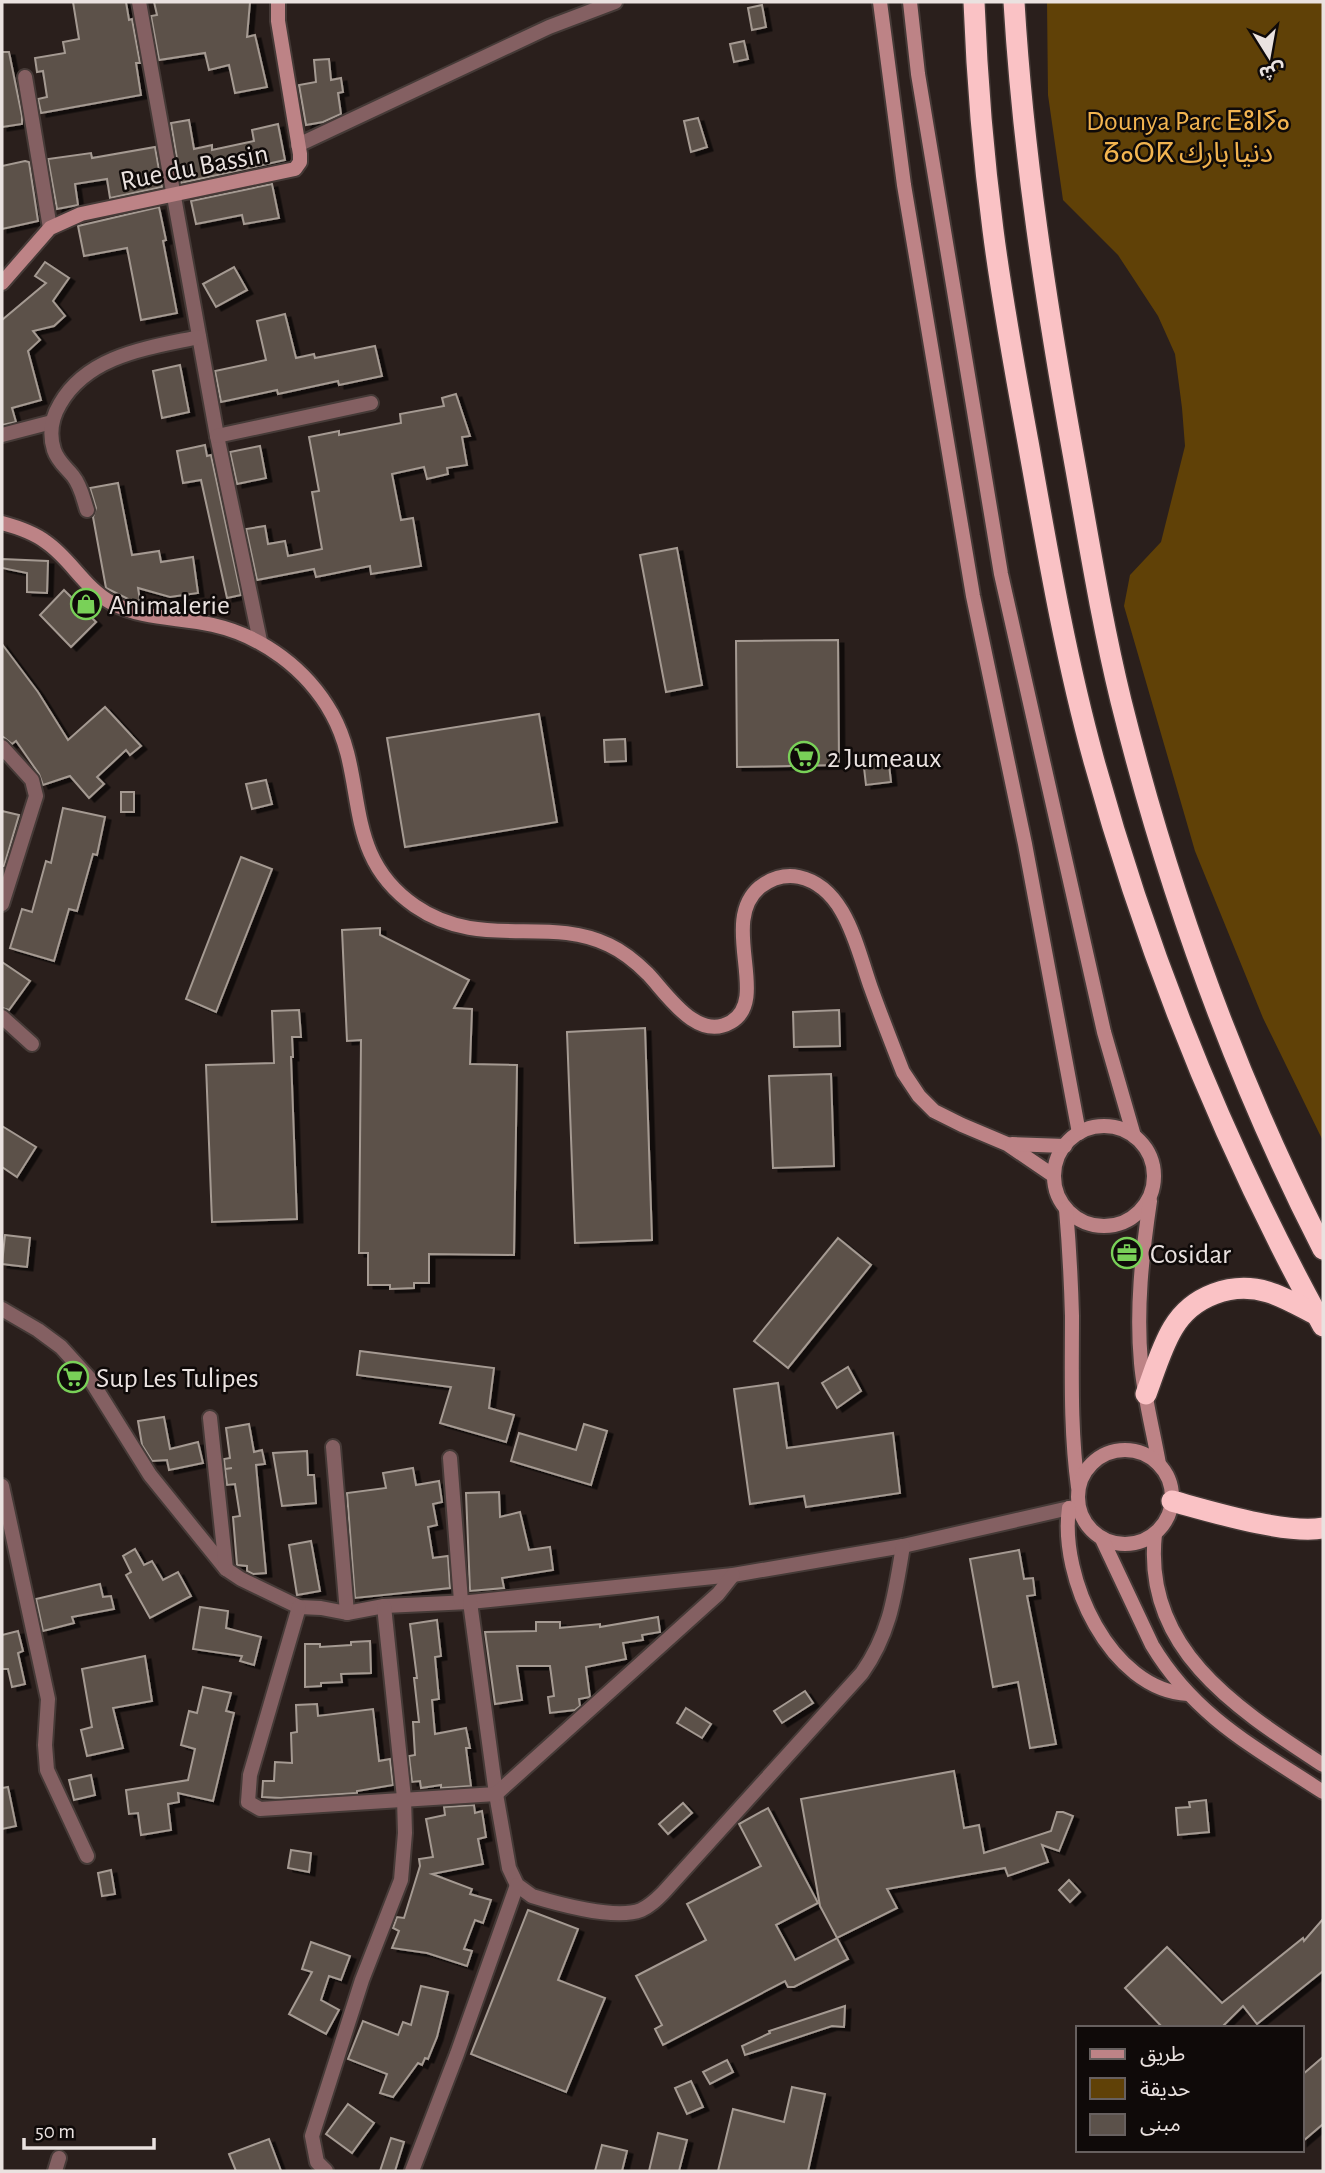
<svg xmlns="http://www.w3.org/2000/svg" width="1325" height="2173" font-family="'Alegreya Sans','Noto Sans Arabic','Noto Sans Tifinagh',sans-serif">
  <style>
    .green { fill: #604107 }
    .building { fill: #5b514a; stroke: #a59a92; stroke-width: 2; filter: url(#shadow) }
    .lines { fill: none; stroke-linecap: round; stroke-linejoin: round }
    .street-casing { stroke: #453a37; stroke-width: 18 }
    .secondary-casing { stroke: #453a37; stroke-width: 18 }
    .highway-casing { stroke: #453a37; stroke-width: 24 }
    .street { stroke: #846062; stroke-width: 14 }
    .secondary { stroke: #bd8386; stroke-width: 14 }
    .highway { stroke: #fac2c5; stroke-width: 21 }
    .labels { text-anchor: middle; stroke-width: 5; stroke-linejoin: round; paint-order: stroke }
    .park-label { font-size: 28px; fill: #f2b450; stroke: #0f0a09 }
    .street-label { font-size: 28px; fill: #eae2e0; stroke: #0f0a09 }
    .poi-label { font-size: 28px; fill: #eae2e0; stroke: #0f0a09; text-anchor: start }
  </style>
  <defs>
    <filter id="shadow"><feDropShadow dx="5.5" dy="3.5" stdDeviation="0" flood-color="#0009"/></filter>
  </defs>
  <rect width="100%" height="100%" fill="#2a1f1c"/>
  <!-- green -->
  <polygon class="green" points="1047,2 1323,2 1323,1141 1263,1018 1195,851 1124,606 1130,575 1161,542 1185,446 1182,408 1175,354 1158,316 1118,255 1063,200 1048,95"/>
  <!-- building -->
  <g class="building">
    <polygon points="73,2 126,2 129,20 132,19 140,63 136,63 141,95 41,113 38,99 47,97 43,71 37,72 35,58 65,53 63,42 79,39"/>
    <polygon points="154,2 250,2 247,37 255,35 267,87 235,93 229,65 209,70 205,53 159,60 151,16 157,15"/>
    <polygon points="762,5 766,27 752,30 748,8"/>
    <polygon points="744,41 748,59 734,62 730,44"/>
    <polygon points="2,52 9,52 22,116 22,124 2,127"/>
    <polygon points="329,59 331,80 341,78 343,92 338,93 341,114 323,122 306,125 299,85 316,82 314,60"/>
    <polygon points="698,118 707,147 691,152 684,121"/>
    <polygon points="189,120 194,149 212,145 212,150 254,141 252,130 278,124 285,160 181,183 171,123"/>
    <polygon points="155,147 162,187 110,198 107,179 75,184 78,205 57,209 48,159 91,153 92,158"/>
    <polygon points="25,161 29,162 38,221 2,229 2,166"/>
    <polygon points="272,184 279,218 244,224 242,215 196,224 191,201"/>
    <polygon points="159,207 166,240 163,241 177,313 141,320 127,248 84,256 78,226"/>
    <polygon points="45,262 69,278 53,301 65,316 54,326 33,331 40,340 28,351 41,400 12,408 16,422 2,425 2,320 46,283 35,276"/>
    <polygon points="234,267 247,290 216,307 203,284"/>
    <polygon points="285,314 296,358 314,354 315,358 375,346 382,376 339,385 338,381 278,394 277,390 221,402 215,371 266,360 257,321"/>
    <polygon points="180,365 189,412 162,418 153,371"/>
    <polygon points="456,394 470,436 462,437 467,465 447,468 448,474 427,479 424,467 392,474 401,520 413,518 421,566 371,574 370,566 316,577 314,569 257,580 246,529 265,526 268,544 285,541 288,556 322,549 312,492 319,491 309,437 339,431 339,435 401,423 400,414 444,406 442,398"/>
    <polygon points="205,445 207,456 211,455 241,595 227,598 201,480 183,483 177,451"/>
    <polygon points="260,446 266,478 237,484 230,452"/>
    <polygon points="118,483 132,555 159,551 161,562 193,557 198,593 170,597 138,588 140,600 134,602 106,588 93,517 96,508 90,488"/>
    <polygon points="677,548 702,685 666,692 640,555"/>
    <polygon points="2,559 48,561 47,593 27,592 27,573 2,568"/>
    <polygon points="64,590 96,622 71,647 40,615"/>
    <polygon points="838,640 839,765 737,767 736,641"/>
    <polygon points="2,644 38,692 68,740 105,707 141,746 130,755 126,750 97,777 104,784 89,798 70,776 43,785 39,774 16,741 12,744 2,736"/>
    <polygon points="539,714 557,822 405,847 387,738"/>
    <polygon points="625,739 626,761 605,762 604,740"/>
    <polygon points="888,756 891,782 866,785 863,759"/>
    <polygon points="266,780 272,804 252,809 246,784"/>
    <rect x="121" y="792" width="13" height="20"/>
    <polygon points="63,808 105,817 97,855 93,854 77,911 69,909 54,961 10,948 22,909 32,912 46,861 51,863"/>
    <polygon points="2,811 19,815 4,866 2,866"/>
    <polygon points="241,857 272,869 216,1012 186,999"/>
    <polygon points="380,928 380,935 469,980 454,1008 472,1009 470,1064 517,1065 514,1255 429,1254 429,1283 414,1283 414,1288 390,1289 390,1285 368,1285 368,1253 359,1253 361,1040 347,1041 342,930"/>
    <polygon points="2,962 30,981 9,1010 2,1008"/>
    <polygon points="299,1010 301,1037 292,1037 293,1057 291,1057 297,1219 212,1222 206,1065 274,1063 272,1011"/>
    <polygon points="839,1010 840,1046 794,1047 793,1012"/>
    <polygon points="645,1028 652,1240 575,1243 567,1032"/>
    <polygon points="831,1074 834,1166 773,1168 769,1076"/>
    <polygon points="2,1126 36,1147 17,1177 2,1167"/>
    <polygon points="5,1235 30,1238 27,1267 2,1264"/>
    <polygon points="838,1238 871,1265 788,1368 754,1341"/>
    <polygon points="360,1351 494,1368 489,1408 514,1415 506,1442 440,1423 451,1387 357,1375"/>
    <polygon points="848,1367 861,1391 837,1408 822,1383"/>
    <polygon points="778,1383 787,1448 893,1433 900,1493 806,1507 804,1496 750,1504 734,1389"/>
    <polygon points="164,1417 170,1449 198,1442 203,1463 169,1470 167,1460 152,1461 142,1445 138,1421"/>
    <polygon points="249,1424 254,1452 262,1450 265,1464 256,1465 266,1573 253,1574 247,1571 247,1566 237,1565 233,1517 240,1516 235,1484 227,1485 225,1469 232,1468 225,1469 224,1459 230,1458 226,1428"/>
    <polygon points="584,1424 607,1431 591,1485 511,1461 519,1433 576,1450"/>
    <polygon points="307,1451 308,1475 314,1475 316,1503 282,1506 273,1453"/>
    <polygon points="413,1468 416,1485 439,1481 442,1502 433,1504 437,1525 428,1527 433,1558 448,1556 450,1588 355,1598 347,1493 386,1488 383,1473"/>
    <polygon points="499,1492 500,1517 520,1512 529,1550 550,1547 553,1570 502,1578 504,1588 470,1591 466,1493"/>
    <polygon points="311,1541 320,1591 297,1595 289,1545"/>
    <polygon points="135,1549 144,1565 152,1561 163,1580 178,1572 191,1596 150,1618 126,1575 131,1572 123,1556"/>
    <polygon points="1019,1550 1024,1579 1033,1578 1035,1595 1027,1596 1056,1744 1030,1748 1018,1682 993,1687 970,1559"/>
    <polygon points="100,1584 103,1597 111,1596 114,1609 72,1617 74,1623 43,1631 36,1599"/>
    <polygon points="200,1607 228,1611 226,1628 261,1637 254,1665 240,1661 242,1656 193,1649"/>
    <polygon points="658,1617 660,1632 642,1635 643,1640 623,1643 626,1659 586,1667 590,1697 579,1699 580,1706 575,1710 550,1713 548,1697 554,1696 550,1666 517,1666 522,1700 495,1704 485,1632 536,1631 536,1622 560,1622 560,1628 600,1624 600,1627"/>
    <polygon points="437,1620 441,1656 435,1657 439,1699 432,1700 435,1734 466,1728 470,1748 466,1748 471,1786 441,1788 441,1785 421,1788 420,1781 412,1782 409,1756 415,1755 413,1722 419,1722 414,1678 417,1678 410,1624"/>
    <polygon points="18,1631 23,1651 18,1653 25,1684 12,1687 8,1669 2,1669 2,1635"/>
    <polygon points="370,1641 371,1673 341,1674 342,1682 321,1683 321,1686 305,1687 305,1644 320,1644 320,1647 351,1645 351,1642"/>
    <polygon points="145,1656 152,1701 113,1708 123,1748 87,1756 81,1730 92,1727 82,1669"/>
    <polygon points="203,1687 231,1693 226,1711 234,1713 213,1801 178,1793 179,1802 168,1804 171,1830 141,1835 138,1813 129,1814 126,1790 188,1780 195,1749 181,1745 189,1711 197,1713"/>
    <polygon points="805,1691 813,1703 782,1723 774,1711"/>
    <polygon points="317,1704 318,1716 373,1709 379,1761 390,1759 393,1785 357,1791 357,1793 281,1798 262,1797 263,1781 274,1781 275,1762 292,1763 291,1733 297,1732 296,1705"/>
    <polygon points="686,1708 711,1724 702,1738 677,1723"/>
    <polygon points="954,1771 964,1828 979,1825 984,1853 1051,1831 1057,1812 1063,1812 1073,1816 1059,1851 1042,1845 1048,1862 1008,1876 1005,1868 887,1889 897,1908 837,1938 820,1906 801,1799"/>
    <polygon points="91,1775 95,1795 74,1800 69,1780"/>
    <polygon points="8,1787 16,1826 2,1829 2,1788"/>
    <polygon points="1206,1800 1209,1832 1178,1835 1176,1808 1190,1807 1189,1802"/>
    <polygon points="683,1803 692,1813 668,1834 659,1824"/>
    <polygon points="474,1805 475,1813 482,1811 486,1837 478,1839 483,1864 432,1874 472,1889 470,1894 491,1900 483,1923 475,1920 464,1949 472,1951 467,1966 427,1953 392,1948 399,1931 393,1928 397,1917 404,1918 420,1866 419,1859 433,1857 426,1819 445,1815 444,1807"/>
    <polygon points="768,1808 818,1903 776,1925 795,1960 837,1938 848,1959 794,1987 788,1987 785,1981 663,2045 655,2029 662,2025 636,1976 706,1940 687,1904 761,1866 739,1824"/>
    <polygon points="291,1850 311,1853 309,1872 288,1868"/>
    <polygon points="111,1870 115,1894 102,1896 98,1873"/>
    <polygon points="1069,1880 1080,1892 1070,1902 1059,1890"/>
    <polygon points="528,1910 578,1929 558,1980 605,1998 566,2092 471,2054"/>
    <polygon points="1323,1919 1323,1971 1257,2024 1243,2006 1221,2028 1163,2028 1125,1988 1167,1947 1222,2003 1303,1938 1304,1941"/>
    <polygon points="311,1942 350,1956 341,1980 329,1976 321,2000 339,2010 326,2034 289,2014 312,1972 302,1969"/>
    <polygon points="421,1986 448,1992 437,2037 428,2059 425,2058 422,2065 418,2063 393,2097 380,2093 387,2074 348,2059 363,2021 398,2035 403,2022 411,2025"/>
    <polygon points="845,2006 844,2027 832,2026 745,2055 742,2046 770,2033 769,2031"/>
    <polygon points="1323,2057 1323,2124 1302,2142 1302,2075"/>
    <polygon points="727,2060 733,2072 710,2084 703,2072"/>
    <polygon points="691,2081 703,2107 687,2114 675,2088"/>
    <polygon points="792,2087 825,2094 808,2171 718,2171 733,2109 784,2122"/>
    <polygon points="348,2104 374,2123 352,2153 326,2134"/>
    <polygon points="658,2133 687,2140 679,2171 649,2171"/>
    <polygon points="391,2138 404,2142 395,2171 380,2171"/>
    <polygon points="269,2139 281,2171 236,2171 229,2154"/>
    <polygon points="602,2145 627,2151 622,2171 595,2171"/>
  </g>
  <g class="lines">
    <!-- street casing -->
    <g class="street-casing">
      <g id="street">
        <polyline points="139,2 217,436 260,641"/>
        <polyline points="25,77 50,228"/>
        <polyline points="298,145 549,27 615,2"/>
        <polyline points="2,435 52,422"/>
        <polyline points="217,436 371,403"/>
        <path d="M87,510c-4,-12 -6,-24 -14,-34 -7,-9 -15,-14 -19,-26 -5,-16 -3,-31 6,-46 28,-49 88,-56 139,-67"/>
        <polyline points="2,747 32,780 36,796 2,904"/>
        <polyline points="2,1017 32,1044"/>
        <polyline points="2,1309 38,1330 61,1347 90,1379 150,1475 226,1569 241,1579 299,1607 321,1608 347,1613 384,1606 470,1602 733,1575 903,1546 1078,1506"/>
        <polyline points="210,1418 226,1569"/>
        <polyline points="333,1447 347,1613"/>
        <polyline points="450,1458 461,1601"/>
        <polyline points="2,1486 48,1699 45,1745 47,1770 87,1856"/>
        <path d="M470,1602l26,192 13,74 8,17 15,11c26,8 84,24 109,14 9,-4 15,-10 22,-17l199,-220c29,-41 33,-80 41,-127"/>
        <polyline points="299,1607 250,1775 248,1802 260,1809 496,1794 718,1594 733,1575"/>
        <polyline points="55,2171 59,2158"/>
        <polyline points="326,2171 317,2162 312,2136 362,1980 401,1880 405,1833 404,1798 384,1606"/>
        <polyline points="412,2171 457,2054 517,1885"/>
      </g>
    </g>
    <!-- secondary casing -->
    <g class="secondary-casing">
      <g id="secondary">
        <polyline points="880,2 904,185 973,596 1025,844 1079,1133"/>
        <polyline points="910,2 918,74 1001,574 1104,1032 1134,1136"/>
        <polyline points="2,283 50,228 81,214 295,169 300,162 300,154 278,21 278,2"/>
        <path d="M2,523c15,4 31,9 44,19 25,17 38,46 66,61 32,17 67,14 101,22 49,11 94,44 119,89 37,67 8,140 83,192 65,45 133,9 194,39 15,7 28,18 39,29 19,20 49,68 83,48 40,-23 -13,-100 29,-135 12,-9 24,-13 39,-10 47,10 58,72 72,111 10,28 21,56 32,84l16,24 15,15 28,14 45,19 47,32"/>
        <circle cx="1104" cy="1176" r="50"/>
        <polyline points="1012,1144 1065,1146"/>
        <path d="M1150,1201c-8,54 -14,108 -9,162 3,34 12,67 18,101"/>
        <path d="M1066,1209c3,35 5,71 6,107 0,57 -2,113 6,171"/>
        <circle cx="1125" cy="1497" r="47"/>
        <path d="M1069,1508c-10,69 41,182 119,186"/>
        <path d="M1155,1534c-13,116 84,176 168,231"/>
        <path d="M1102,1539l50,106c43,72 104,103 171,147"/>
      </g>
    </g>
    <!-- highway casing -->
    <g class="highway-casing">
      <g id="highway">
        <path d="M974,2c3,76 9,152 19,228 9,71 22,141 35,212 19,107 37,214 66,319 54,196 131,387 229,565"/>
        <path d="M1014,2c9,151 32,301 59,451 15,83 28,166 48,248 47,189 113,374 202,548"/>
        <path d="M1146,1394c8,-21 15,-46 27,-66 19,-32 59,-47 95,-36 17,5 33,15 49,23"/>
        <path d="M1172,1501c37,10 115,34 151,27"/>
      </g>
    </g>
    <!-- street -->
    <use href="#street" class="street"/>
    <!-- secondary -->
    <use href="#secondary" class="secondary"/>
    <!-- highway -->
    <use href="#highway" class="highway"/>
  </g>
  <!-- icons -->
  <defs>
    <g id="shop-ring" transform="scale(1.575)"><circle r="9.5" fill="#0f0a09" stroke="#79d158" stroke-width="1.5"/><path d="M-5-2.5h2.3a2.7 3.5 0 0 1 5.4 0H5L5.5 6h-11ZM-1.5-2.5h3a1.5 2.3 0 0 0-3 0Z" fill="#79d158"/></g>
    <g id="supermarket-ring" transform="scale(1.575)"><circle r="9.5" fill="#0f0a09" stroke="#79d158" stroke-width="1.5"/><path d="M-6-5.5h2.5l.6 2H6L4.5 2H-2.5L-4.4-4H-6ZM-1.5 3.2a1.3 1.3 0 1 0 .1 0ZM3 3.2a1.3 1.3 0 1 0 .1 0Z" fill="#79d158"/></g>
    <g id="office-ring" transform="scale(1.575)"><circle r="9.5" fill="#0f0a09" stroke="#79d158" stroke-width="1.5"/><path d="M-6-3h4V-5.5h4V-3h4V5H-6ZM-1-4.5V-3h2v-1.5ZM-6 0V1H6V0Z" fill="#79d158"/></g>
  </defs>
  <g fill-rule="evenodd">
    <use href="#shop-ring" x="86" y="604"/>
    <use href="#supermarket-ring" x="804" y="757"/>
    <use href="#office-ring" x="1127" y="1253"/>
    <use href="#supermarket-ring" x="73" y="1377"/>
  </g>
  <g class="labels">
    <!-- park labels -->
    <g class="park-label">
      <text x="1188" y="130">Dounya Parc ⴹⵓⵏⵢⴰ<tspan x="1188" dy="32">ⵒⴰⵔⴽ دنيا بارك</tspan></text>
    </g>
    <!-- street labels -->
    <g class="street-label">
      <text transform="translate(194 166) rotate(-11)" y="10">Rue du Bassin</text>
    </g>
    <!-- poi labels -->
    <g class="poi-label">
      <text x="109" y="614">Animalerie</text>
      <text x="827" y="767">2 Jumeaux</text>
      <text x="1150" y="1263">Cosidar</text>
      <text x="96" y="1387">Sup Les Tulipes</text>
    </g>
  </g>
  <!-- border -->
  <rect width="1325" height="2173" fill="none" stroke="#eae2e0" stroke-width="7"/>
  <!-- legend -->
  <rect x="1076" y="2026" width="228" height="126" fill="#0f0a09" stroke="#67605f" stroke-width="2"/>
  <rect x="1090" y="2049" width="35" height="10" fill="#bd8386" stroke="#67605f" stroke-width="2"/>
  <text x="1140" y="2061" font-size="21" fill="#eae2e0">طريق</text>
  <rect x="1090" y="2078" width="35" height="21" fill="#604107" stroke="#67605f" stroke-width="2"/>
  <text x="1140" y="2096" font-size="21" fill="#eae2e0">حديقة</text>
  <rect x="1090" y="2114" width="35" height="21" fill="#5b514a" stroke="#67605f" stroke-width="2"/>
  <text x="1140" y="2131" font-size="21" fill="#eae2e0">مبنى</text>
  <!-- north arrow -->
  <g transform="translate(1269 56) rotate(169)" stroke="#0f0a09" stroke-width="5" paint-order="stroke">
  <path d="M0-5L12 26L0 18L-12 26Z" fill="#eae2e0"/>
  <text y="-10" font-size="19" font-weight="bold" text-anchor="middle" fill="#eae2e0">ش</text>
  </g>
  <!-- scale -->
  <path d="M24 2138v10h130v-10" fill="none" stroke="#eae2e0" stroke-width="3.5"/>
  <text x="35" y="2138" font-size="21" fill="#eae2e0" stroke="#0f0a09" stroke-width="5" paint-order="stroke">50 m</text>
</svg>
